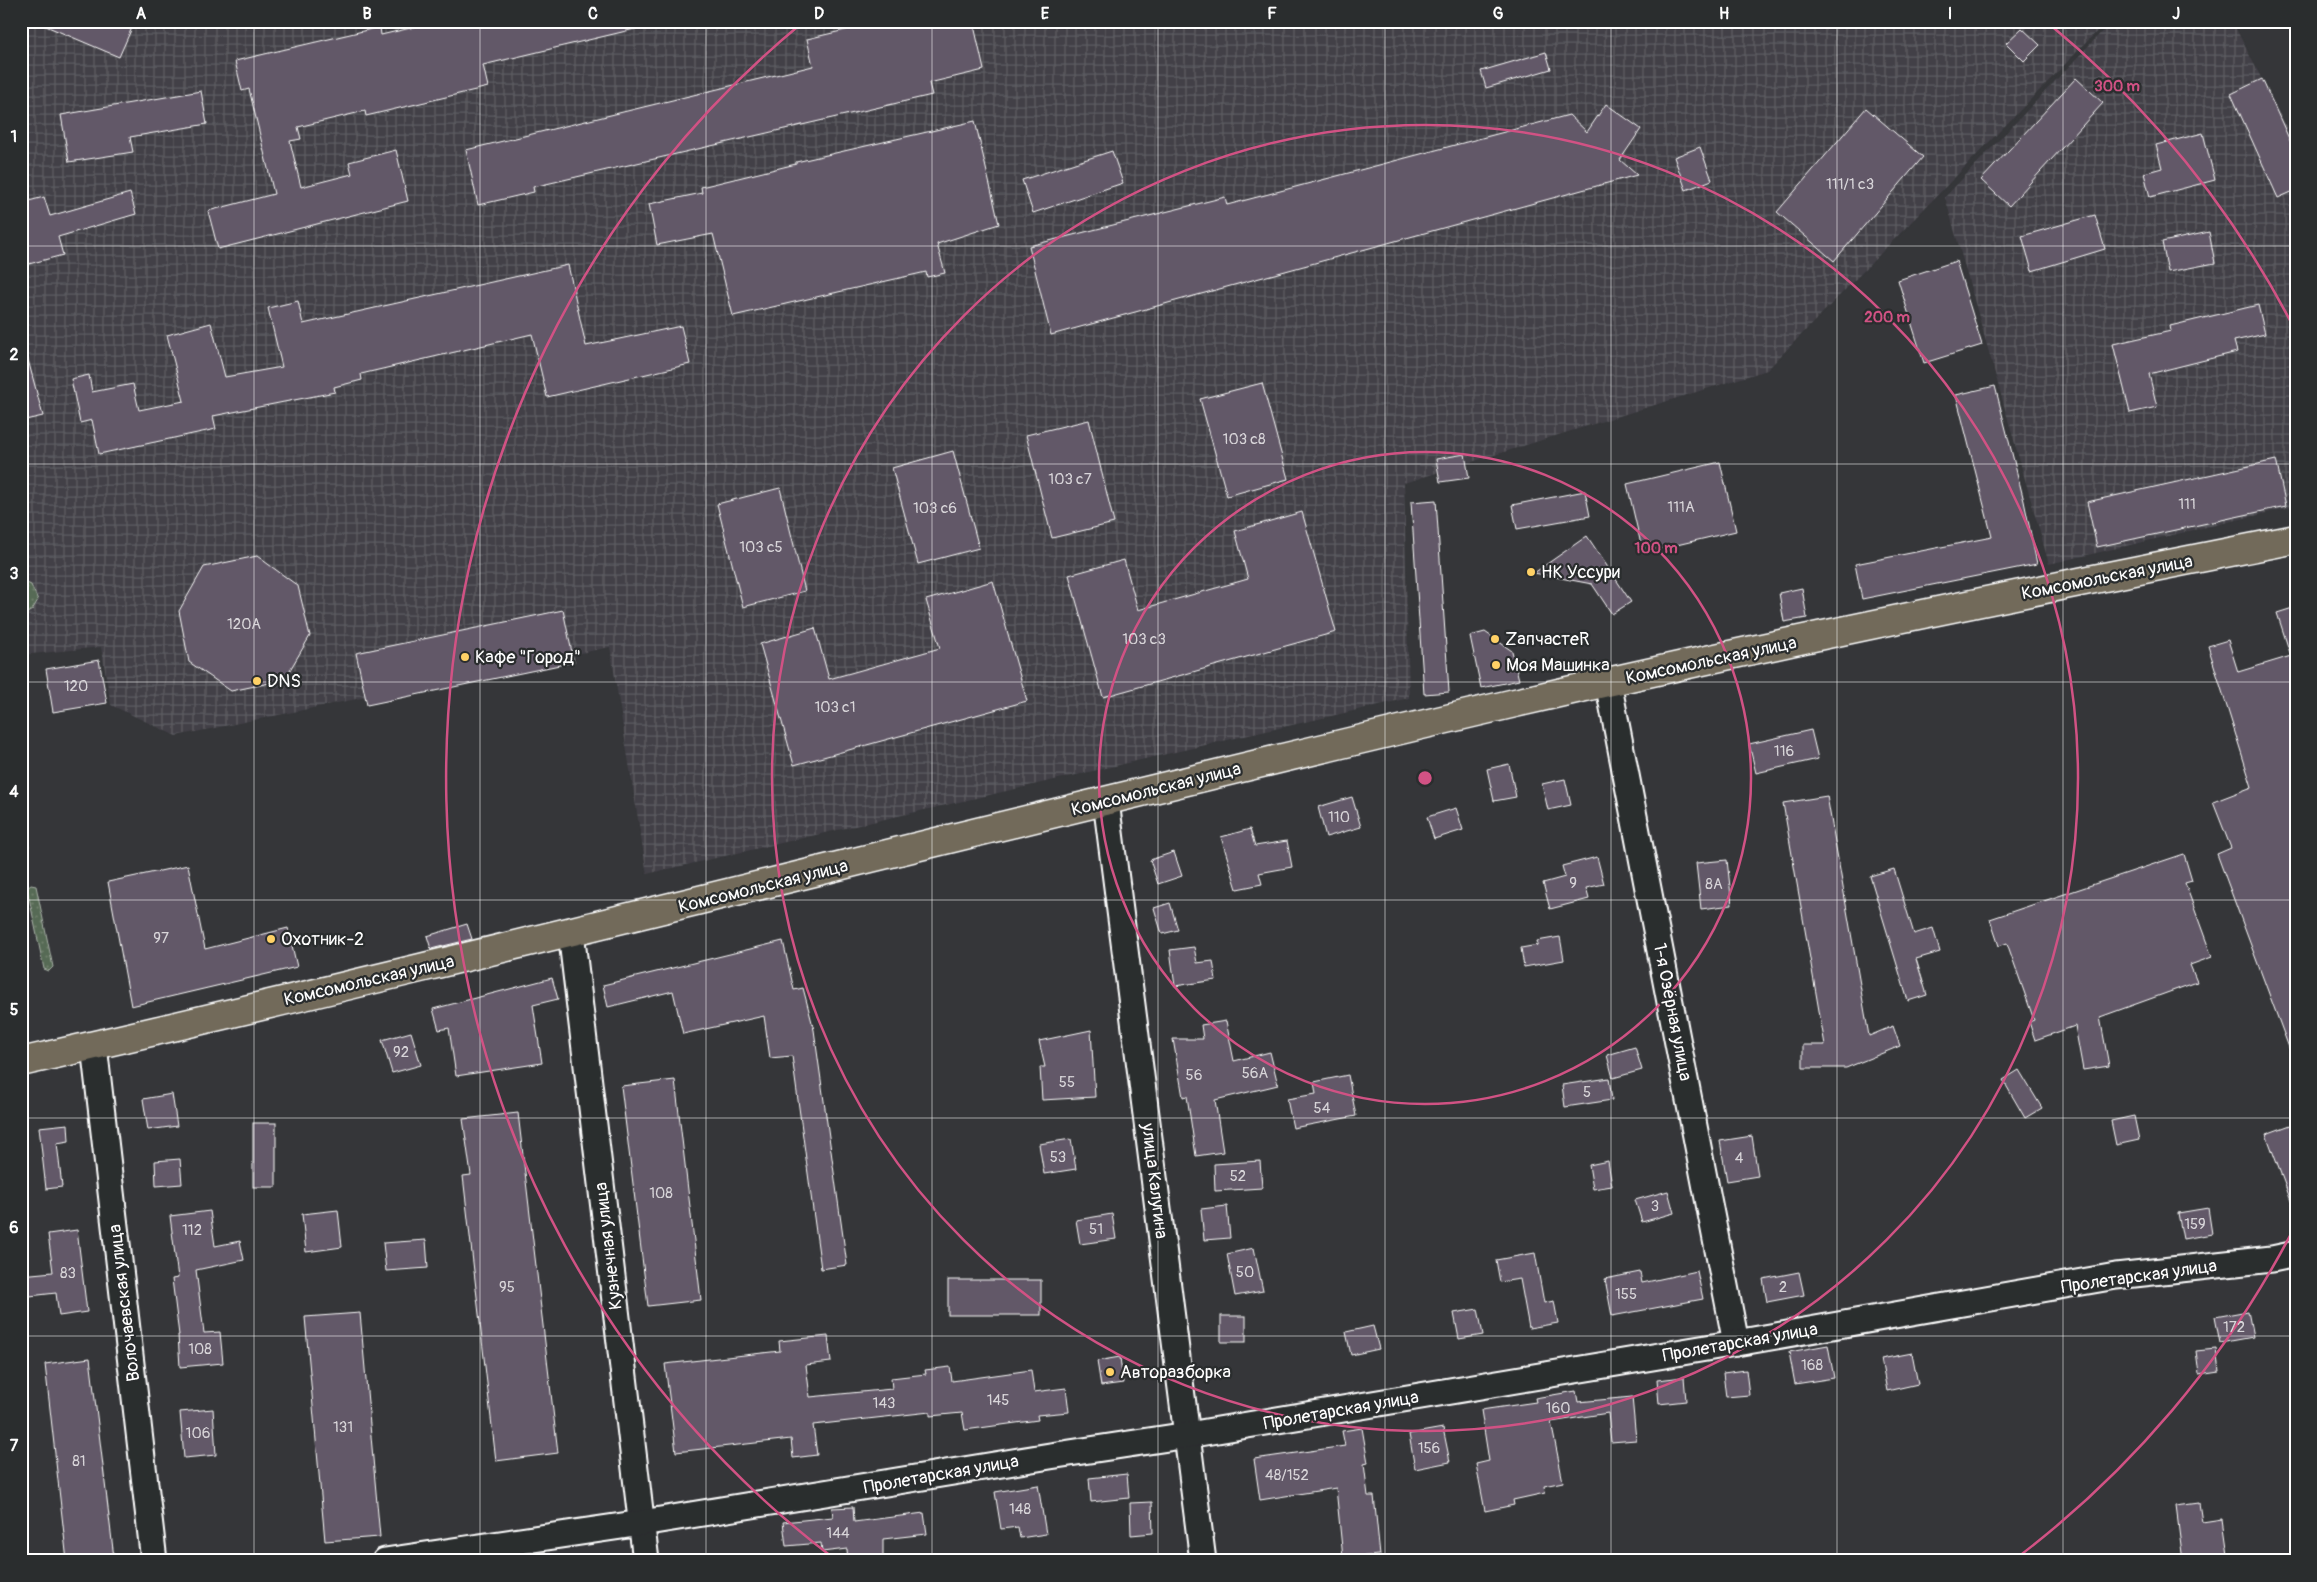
<svg xmlns="http://www.w3.org/2000/svg" width="2317" height="1582" font-family="Pangolin,sans-serif">
  <style>
    .industrial { fill: url(#industrial-grid) }
    .grass { fill: url(#grass-dots); stroke: #abb4aa }
    .building { fill: #625867; stroke: #fff }
    .lines { fill: none; stroke-linecap: round; stroke-linejoin: round }
    .minor-casing { stroke: #fff; stroke-width: 29 }
    .major-casing { stroke: #fff; stroke-width: 31 }
    .minor { stroke: #2a2d2e; stroke-width: 25 }
    .major { stroke: #726b5a; stroke-width: 28 }
    .grid { fill: none; stroke: #fff; stroke-width: 1; stroke-opacity: 0.55 }
    .ring { fill: none; stroke: #d15284; stroke-width: 2.5 }
    .poi-dot { fill: #ffd166; stroke: #2a2d2e; stroke-width: 2 }
    .labels { text-anchor: middle; stroke-width: 4.5; stroke-linejoin: round; paint-order: stroke }
    .number-label { font-size: 15px; fill: #d8d5d9 }
    .poi-label { font-size: 18px; fill: #fff; stroke: #2a2d2e; text-anchor: start }
    .street-label { font-size: 18px; fill: #fff; stroke: #2a2d2e }
    .centre { fill: #d15284; stroke: #2a2d2e; stroke-width: 2.5 }
    .ring-label { font-size: 15px; text-anchor: middle; font-weight: bold; fill: #d15284; stroke: #2a2d2e; stroke-width: 4.5; stroke-linejoin: round; paint-order: stroke }
    .neatline { fill: none; stroke: #fff; stroke-width: 2 }
    .grid-label { font-size: 16px; text-anchor: middle; font-weight: bold; fill: #fff }
  </style>
  <defs>
    <pattern id="industrial-grid" width="8" height="8" patternUnits="userSpaceOnUse" patternTransform="scale(1.25)"><rect width="8" height="8" fill="#424047"/><path d="M0 4h8M4 0v8" fill="none" stroke="#5e5d63"/></pattern>
    <pattern id="grass-dots" width="8" height="8" patternUnits="userSpaceOnUse" patternTransform="scale(1.25)"><rect width="8" height="8" fill="#576a54"/><path d="M2 2h.1M6 6h.1" fill="none" stroke="#70806e" stroke-width="1.8" stroke-linecap="round"/></pattern>
  </defs>
  <rect width="100%" height="100%" fill="#353639"/>
  <filter id="ink" filterUnits="userSpaceOnUse"><feTurbulence type="fractalNoise" baseFrequency=".02" numOctaves="2"/><feDisplacementMap in="SourceGraphic" scale="10" xChannelSelector="R" yChannelSelector="G"/><feConvolveMatrix kernelMatrix="1 2 1 2 8 2 1 2 1" color-interpolation-filters="sRGB"/></filter>
  <g filter="url(#ink)">
    <!-- industrial -->
    <g class="industrial">
      <polygon points="21,21 2107,21 1767,370 1404,483 1409,698 647,874 610,647 176,736 111,705 101,647 21,655"/>
      <polygon points="2112,21 2232,21 2296,146 2296,506 2049,564 1945,197"/>
    </g>
    <!-- grass -->
    <g class="grass">
      <polygon points="21,580 31,585 38,600 32,610 21,617"/>
      <polygon points="21,808 29,847 25,851 21,850"/>
      <polygon points="31,885 36,886 53,967 49,971 44,969 27,888"/>
    </g>
    <!-- building -->
    <g class="building">
      <polygon points="34,21 135,21 119,57"/>
      <polygon points="440,21 638,21 639,28 483,65 488,87 366,116 365,111 298,127 301,139 290,141 301,187 352,174 349,162 396,150 408,201 218,249 208,211 274,194 249,89 242,91 235,61 380,27 381,35"/>
      <polygon points="884,21 973,21 984,70 929,83 932,95 533,187 534,192 478,205 466,150 813,66 807,39"/>
      <polygon points="2022,28 2040,45 2024,61 2006,43"/>
      <polygon points="1546,52 1551,69 1486,88 1481,71"/>
      <polygon points="2076,78 2103,103 2009,206 1981,180"/>
      <polygon points="2262,79 2296,154 2296,190 2278,198 2231,94"/>
      <polygon points="201,91 207,124 130,137 133,152 69,162 61,115"/>
      <polygon points="1606,104 1641,129 1620,160 1637,175 1051,335 1029,246 1225,197 1227,205 1569,115 1587,132"/>
      <polygon points="1866,108 1923,157 1834,261 1777,212"/>
      <polygon points="975,121 999,224 937,244 945,273 927,277 926,272 733,316 713,234 657,245 649,204 702,193 701,187 796,164 796,162"/>
      <polygon points="2203,133 2215,180 2150,197 2144,173 2162,168 2156,145"/>
      <polygon points="1700,147 1712,180 1686,190 1674,157"/>
      <polygon points="1112,151 1123,183 1033,213 1022,180"/>
      <polygon points="130,193 136,214 58,237 63,255 25,265 21,251 21,203 44,197 50,216"/>
      <polygon points="2095,215 2105,249 2032,271 2022,236"/>
      <polygon points="2209,232 2215,263 2168,272 2162,242"/>
      <polygon points="1956,261 1982,345 1924,363 1898,280"/>
      <polygon points="568,265 586,346 681,326 690,364 547,397 532,334 361,374 362,380 334,387 335,392 213,416 216,429 99,454 92,420 80,423 71,379 89,375 92,392 133,384 139,410 184,401 167,335 211,323 225,377 282,367 268,308 298,301 303,324"/>
      <polygon points="2258,305 2265,334 2234,341 2237,352 2149,374 2157,407 2130,413 2113,344 2171,331 2170,326"/>
      <polygon points="21,356 27,356 43,416 21,421"/>
      <polygon points="1262,383 1288,479 1227,496 1200,399"/>
      <polygon points="1995,386 2024,501 2037,564 1862,599 1855,564 1992,537 1956,395"/>
      <polygon points="1089,420 1114,523 1052,538 1026,435"/>
      <polygon points="953,451 979,548 918,564 892,468"/>
      <polygon points="1465,454 1469,478 1440,482 1436,459"/>
      <polygon points="2276,460 2286,506 2097,547 2087,502"/>
      <polygon points="1720,462 1736,531 1643,553 1627,484"/>
      <polygon points="780,488 805,591 743,607 717,504"/>
      <polygon points="1585,491 1590,516 1517,529 1512,505"/>
      <polygon points="1436,500 1449,692 1424,694 1411,502"/>
      <polygon points="1302,512 1336,632 1103,697 1069,575 1124,560 1138,610 1248,579 1235,531"/>
      <polygon points="1587,536 1631,602 1612,614 1592,584 1534,573"/>
      <polygon points="257,556 298,586 310,636 284,680 231,691 189,662 179,611 204,567"/>
      <polygon points="993,581 1027,701 794,765 760,644 815,628 829,679 940,648 926,600"/>
      <polygon points="1802,588 1807,618 1784,622 1779,593"/>
      <polygon points="2296,607 2296,1060 2294,1061 2217,854 2231,848 2213,802 2252,787 2208,646 2228,640 2238,672 2291,656 2277,613"/>
      <polygon points="563,610 574,662 367,705 356,653"/>
      <polygon points="1485,632 1512,651 1519,680 1481,688 1470,636"/>
      <polygon points="99,660 107,703 53,712 46,669"/>
      <polygon points="1811,730 1818,759 1756,773 1749,744"/>
      <polygon points="1509,764 1516,797 1494,801 1487,769"/>
      <polygon points="1565,779 1571,805 1548,810 1542,784"/>
      <polygon points="1827,796 1869,1036 1893,1026 1900,1046 1846,1068 1803,1068 1803,1045 1825,1045 1783,803"/>
      <polygon points="1352,797 1361,827 1326,837 1318,807"/>
      <polygon points="1456,808 1463,830 1434,839 1427,817"/>
      <polygon points="1250,829 1255,846 1287,841 1292,867 1259,873 1262,884 1237,889 1221,837"/>
      <polygon points="1174,852 1182,876 1158,884 1150,860"/>
      <polygon points="2184,854 2192,881 2185,883 2212,957 2190,965 2197,982 2100,1017 2109,1066 2083,1070 2075,1026 2035,1040 2029,1022 2034,1020 2007,943 1999,946 1990,919"/>
      <polygon points="1597,857 1604,884 1586,888 1589,899 1550,909 1543,883 1565,877 1562,866"/>
      <polygon points="1727,860 1732,905 1701,909 1696,863"/>
      <polygon points="188,865 205,949 288,928 297,967 131,1006 108,882"/>
      <polygon points="1894,869 1914,934 1933,928 1940,952 1916,959 1927,995 1908,1001 1870,876"/>
      <polygon points="1170,903 1178,930 1162,934 1154,908"/>
      <polygon points="467,924 472,939 431,949 427,936"/>
      <polygon points="1560,937 1564,960 1524,967 1521,948 1538,945 1537,941"/>
      <polygon points="783,941 794,990 803,988 814,1030 847,1265 821,1269 792,1056 770,1058 764,1016 683,1034 673,991 608,1007 603,985"/>
      <polygon points="1194,947 1197,963 1213,961 1216,980 1175,986 1170,950"/>
      <polygon points="552,978 558,999 533,1005 542,1063 456,1076 449,1028 439,1030 433,1009"/>
      <polygon points="1226,1021 1234,1061 1270,1052 1278,1085 1215,1100 1223,1152 1196,1156 1187,1096 1183,1097 1173,1039 1203,1039 1201,1025"/>
      <polygon points="1091,1030 1095,1097 1042,1100 1040,1067 1045,1067 1039,1041"/>
      <polygon points="411,1032 421,1065 392,1073 382,1040"/>
      <polygon points="1635,1047 1642,1070 1613,1078 1607,1055"/>
      <polygon points="2019,1070 2042,1108 2025,1118 2003,1080"/>
      <polygon points="1348,1075 1356,1116 1293,1128 1287,1099 1316,1094 1314,1082"/>
      <polygon points="1609,1078 1612,1100 1565,1107 1562,1085"/>
      <polygon points="675,1080 701,1300 648,1306 621,1086"/>
      <polygon points="172,1094 177,1126 148,1130 143,1099"/>
      <polygon points="518,1113 558,1453 496,1461 463,1176 471,1175 463,1119"/>
      <polygon points="2134,1116 2139,1140 2116,1145 2111,1121"/>
      <rect x="253" y="1123" width="23" height="64"/>
      <polygon points="2296,1123 2296,1209 2294,1209 2266,1134"/>
      <polygon points="68,1124 69,1141 57,1143 62,1187 46,1189 39,1127"/>
      <polygon points="1752,1136 1758,1176 1727,1181 1720,1141"/>
      <polygon points="1071,1139 1076,1169 1044,1174 1039,1144"/>
      <polygon points="180,1159 182,1184 156,1186 155,1161"/>
      <polygon points="1260,1161 1262,1188 1215,1191 1214,1164"/>
      <polygon points="1608,1161 1612,1186 1593,1189 1589,1165"/>
      <polygon points="1668,1191 1674,1213 1642,1222 1635,1200"/>
      <polygon points="1227,1206 1230,1238 1204,1240 1201,1209"/>
      <polygon points="2208,1208 2212,1234 2183,1239 2178,1213"/>
      <polygon points="338,1210 342,1247 306,1252 302,1214"/>
      <polygon points="210,1211 215,1246 240,1241 244,1260 196,1270 204,1333 220,1332 223,1363 180,1367 178,1335 179,1335 172,1279 178,1278 170,1216"/>
      <polygon points="1112,1214 1116,1239 1080,1244 1076,1220"/>
      <polygon points="77,1230 87,1312 59,1316 56,1293 21,1297 21,1275 53,1272 48,1234"/>
      <polygon points="426,1240 428,1268 386,1271 383,1243"/>
      <polygon points="1254,1248 1263,1291 1235,1296 1227,1254"/>
      <polygon points="1535,1253 1544,1303 1554,1301 1558,1323 1529,1328 1520,1279 1500,1282 1496,1260"/>
      <polygon points="1697,1271 1703,1299 1612,1316 1605,1279 1640,1272 1642,1283"/>
      <polygon points="1799,1272 1804,1295 1767,1302 1763,1279"/>
      <rect x="948" y="1280" width="93" height="35"/>
      <polygon points="1478,1309 1483,1335 1459,1339 1454,1313"/>
      <polygon points="2248,1311 2253,1337 2220,1343 2215,1317"/>
      <polygon points="360,1313 380,1537 325,1541 305,1317"/>
      <rect x="1221" y="1316" width="25" height="26"/>
      <polygon points="1373,1326 1379,1349 1351,1355 1346,1332"/>
      <polygon points="828,1336 831,1362 806,1365 810,1397 892,1389 891,1378 926,1374 925,1370 950,1367 952,1381 1031,1370 1034,1392 1066,1388 1069,1412 1037,1415 1038,1420 965,1430 962,1413 930,1416 930,1412 813,1425 817,1455 793,1458 791,1439 676,1452 665,1364 780,1351 779,1341"/>
      <polygon points="1828,1345 1834,1378 1795,1384 1789,1352"/>
      <polygon points="2216,1349 2219,1371 2199,1374 2196,1351"/>
      <polygon points="1912,1353 1918,1384 1887,1391 1881,1359"/>
      <polygon points="1120,1357 1123,1383 1101,1386 1097,1361"/>
      <polygon points="90,1358 114,1558 67,1561 45,1364"/>
      <polygon points="1746,1370 1749,1395 1726,1397 1723,1373"/>
      <polygon points="1684,1377 1686,1401 1659,1404 1657,1380"/>
      <polygon points="1576,1391 1578,1402 1632,1397 1636,1440 1611,1442 1608,1413 1551,1422 1563,1482 1544,1486 1545,1493 1513,1500 1514,1505 1485,1511 1476,1464 1489,1461 1481,1410 1536,1402 1535,1398"/>
      <polygon points="213,1409 216,1455 184,1458 180,1412"/>
      <polygon points="1362,1428 1368,1463 1364,1464 1368,1496 1374,1496 1380,1555 1343,1558 1336,1488 1260,1500 1254,1459 1345,1446 1342,1431"/>
      <polygon points="1443,1428 1450,1462 1415,1469 1409,1434"/>
      <polygon points="1127,1474 1129,1498 1091,1502 1089,1478"/>
      <polygon points="1038,1485 1046,1534 1020,1538 1018,1527 1001,1529 995,1492"/>
      <polygon points="1152,1502 1153,1533 1131,1535 1130,1503"/>
      <polygon points="2199,1503 2202,1522 2222,1519 2228,1561 2183,1561 2176,1506"/>
      <polygon points="853,1507 854,1522 924,1513 927,1534 883,1539 883,1561 848,1561 847,1549 822,1552 821,1543 786,1546 783,1522 833,1517 832,1508"/>
    </g>
    <g class="lines">
      <!-- minor casing -->
      <g class="minor-casing">
        <g id="minor">
          <polyline points="1608,682 1736,1343"/>
          <polyline points="1106,801 1203,1561"/>
          <polyline points="571,932 646,1561"/>
          <polyline points="94,1046 154,1561"/>
          <polyline points="385,1561 642,1523 1050,1456 1188,1435 1736,1343 2116,1276 2272,1259 2296,1254"/>
        </g>
      </g>
      <!-- major casing -->
      <g class="major-casing">
        <path id="major" d="M21,1062c499,-114 995,-243 1494,-359 259,-60 520,-113 781,-164"/>
      </g>
      <!-- minor -->
      <use href="#minor" class="minor"/>
      <!-- major -->
      <use href="#major" class="major"/>
    </g>
  </g>
  <!-- grid -->
  <path class="grid" d="M254,21v1540M480,21v1540M706,21v1540M932,21v1540M1158,21v1540M1385,21v1540M1611,21v1540M1837,21v1540M2063,21v1540M21,246h2275M21,464h2275M21,682h2275M21,900h2275M21,1118h2275M21,1336h2275"/>
  <!-- distance rings -->
  <g class="ring">
    <circle cx="1425" cy="778" r="326"/>
    <circle cx="1425" cy="778" r="653"/>
    <path d="M2293 1230A979 979 0 0 1 2014 1560M836 1560A979 979 0 0 1 802 23M2048 23A979 979 0 0 1 2293 326"/>
  </g>
  <!-- markers -->
  <g class="poi-dot">
    <circle cx="1531" cy="572" r="5"/>
    <circle cx="1495" cy="639" r="5"/>
    <circle cx="465" cy="657" r="5"/>
    <circle cx="1496" cy="665" r="5"/>
    <circle cx="257" cy="681" r="5"/>
    <circle cx="271" cy="939" r="5"/>
    <circle cx="1110" cy="1372" r="5"/>
  </g>
  <g class="labels">
    <!-- number labels -->
    <g class="number-label">
      <text x="1850" y="189">111/1 с3</text>
      <text x="1244" y="444">103 с8</text>
      <text x="1070" y="484">103 с7</text>
      <text x="2187" y="509">111</text>
      <text x="1681" y="512">111А</text>
      <text x="935" y="513">103 с6</text>
      <text x="761" y="552">103 с5</text>
      <text x="244" y="629">120А</text>
      <text x="1144" y="644">103 с3</text>
      <text x="76" y="691">120</text>
      <text x="835" y="712">103 с1</text>
      <text x="1784" y="756">116</text>
      <text x="1339" y="822">110</text>
      <text x="1573" y="888">9</text>
      <text x="1714" y="889">8А</text>
      <text x="161" y="943">97</text>
      <text x="401" y="1057">92</text>
      <text x="1255" y="1078">56А</text>
      <text x="1194" y="1080">56</text>
      <text x="1067" y="1087">55</text>
      <text x="1587" y="1097">5</text>
      <text x="1322" y="1113">54</text>
      <text x="1058" y="1162">53</text>
      <text x="1739" y="1163">4</text>
      <text x="1238" y="1181">52</text>
      <text x="661" y="1198">108</text>
      <text x="1655" y="1211">3</text>
      <text x="2195" y="1229">159</text>
      <text x="1096" y="1234">51</text>
      <text x="192" y="1235">112</text>
      <text x="1245" y="1277">50</text>
      <text x="68" y="1278">83</text>
      <text x="507" y="1292">95</text>
      <text x="1783" y="1292">2</text>
      <text x="1626" y="1299">155</text>
      <text x="2234" y="1332">172</text>
      <text x="200" y="1354">108</text>
      <text x="1812" y="1370">168</text>
      <text x="998" y="1405">145</text>
      <text x="884" y="1408">143</text>
      <text x="1558" y="1413">160</text>
      <text x="343" y="1432">131</text>
      <text x="198" y="1438">106</text>
      <text x="1429" y="1453">156</text>
      <text x="79" y="1466">81</text>
      <text x="1287" y="1480">48/152</text>
      <text x="1020" y="1514">148</text>
      <text x="838" y="1538">144</text>
    </g>
    <!-- poi labels -->
    <g class="poi-label">
      <text x="1541" y="578">НК Уссури</text>
      <text x="1505" y="645">ZапчастеR</text>
      <text x="475" y="663">Кафе "Город"</text>
      <text x="1506" y="671">Моя Машинка</text>
      <text x="267" y="687">DNS</text>
      <text x="281" y="945">Охотник-2</text>
      <text x="1120" y="1378">Авторазборка</text>
    </g>
    <!-- street labels -->
    <g class="street-label">
      <text transform="translate(2107 577) rotate(-11)" y="6">Комсомольская улица</text>
      <text transform="translate(1711 660) rotate(-12)" y="6">Комсомольская улица</text>
      <text transform="translate(1156 789) rotate(-14)" y="6">Комсомольская улица</text>
      <text transform="translate(763 886) rotate(-14)" y="6">Комсомольская улица</text>
      <text transform="translate(369 980) rotate(-13)" y="6">Комсомольская улица</text>
      <text transform="translate(1673 1012) rotate(79)" y="6">1-я Озёрная улица</text>
      <text transform="translate(1155 1181) rotate(83)" y="6">улица Калугина</text>
      <text transform="translate(608 1246) rotate(-97)" y="6">Кузнечная улица</text>
      <text transform="translate(2139 1276) rotate(-8)" y="6">Пролетарская улица</text>
      <text transform="translate(124 1303) rotate(-97)" y="6">Волочаевская улица</text>
      <text transform="translate(1740 1342) rotate(-10)" y="6">Пролетарская улица</text>
      <text transform="translate(1341 1410) rotate(-10)" y="6">Пролетарская улица</text>
      <text transform="translate(941 1474) rotate(-10)" y="6">Пролетарская улица</text>
    </g>
  </g>
  <circle cx="1425" cy="778" r="8" class="centre"/>
  <g class="ring-label">
    <text x="2117" y="91">300 m</text>
    <text x="1887" y="322">200 m</text>
    <text x="1656" y="553">100 m</text>
  </g>
  <!-- margin -->
  <rect width="2317" height="1582" fill="none" stroke="#2a2d2e" stroke-width="55"/>
  <rect x="28" y="28" width="2262" height="1526" class="neatline"/>
  <g class="grid-label">
    <text x="141" y="19">A</text>
    <text x="367" y="19">B</text>
    <text x="593" y="19">C</text>
    <text x="819" y="19">D</text>
    <text x="1045" y="19">E</text>
    <text x="1272" y="19">F</text>
    <text x="1498" y="19">G</text>
    <text x="1724" y="19">H</text>
    <text x="1950" y="19">I</text>
    <text x="2176" y="19">J</text>
    <text x="14" y="142">1</text>
    <text x="14" y="360">2</text>
    <text x="14" y="579">3</text>
    <text x="14" y="797">4</text>
    <text x="14" y="1015">5</text>
    <text x="14" y="1233">6</text>
    <text x="14" y="1451">7</text>
  </g>
</svg>
